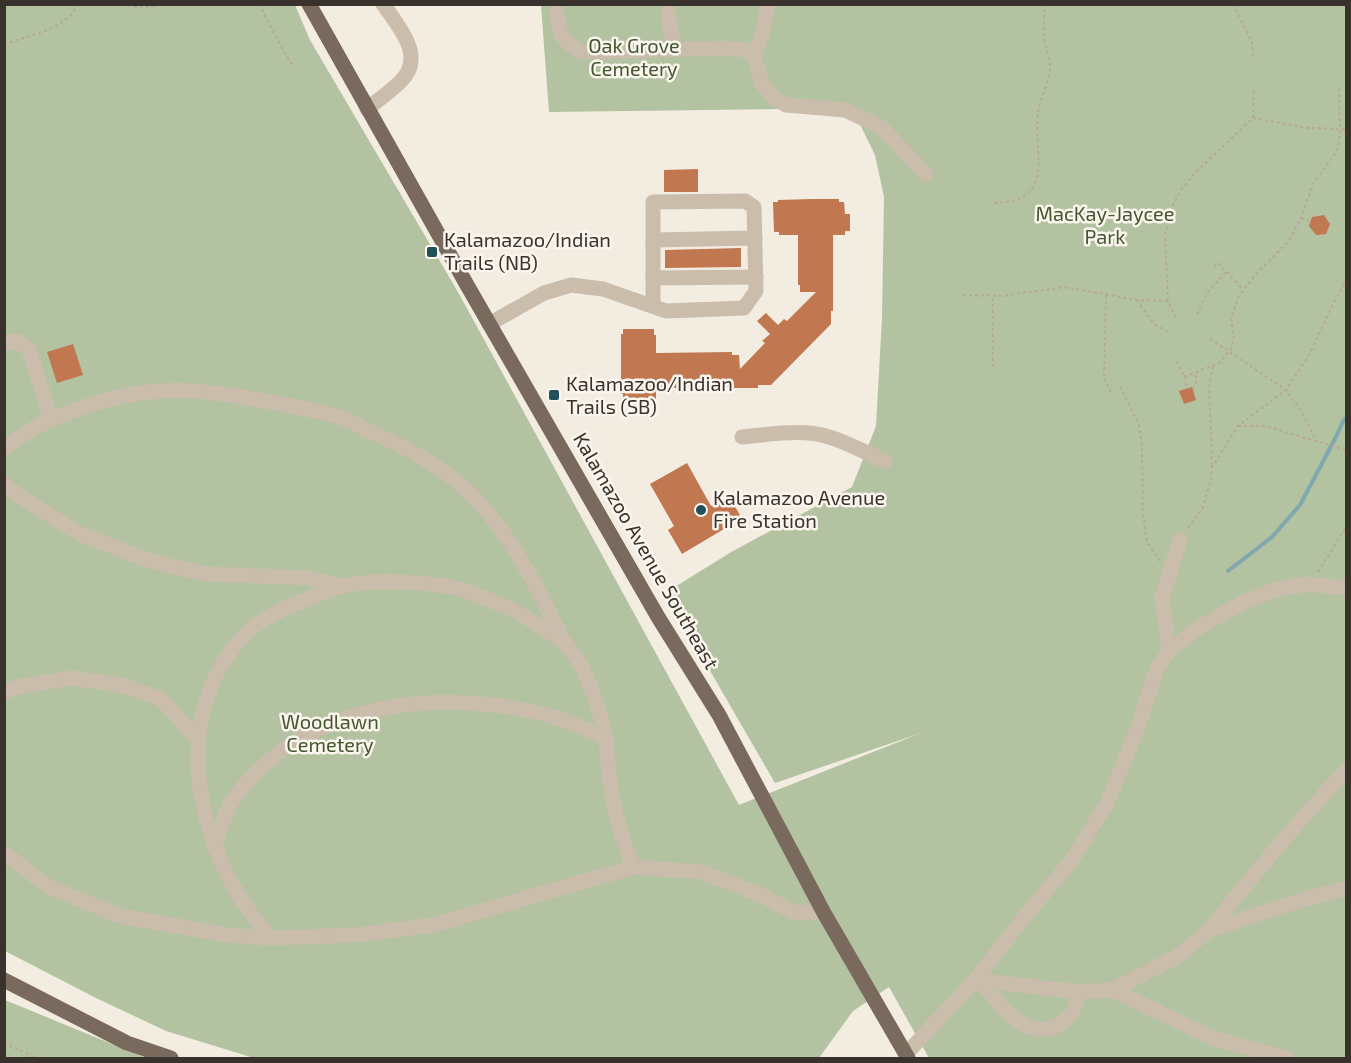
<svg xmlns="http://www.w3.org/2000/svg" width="1351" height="1063" font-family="'Exo 2',sans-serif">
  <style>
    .green { fill: #b3c2a1 }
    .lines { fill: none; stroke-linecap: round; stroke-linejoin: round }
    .stream { stroke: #80a8af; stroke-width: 4 }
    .building { fill: #c17750 }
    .path { stroke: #b7a897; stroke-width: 2; stroke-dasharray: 3 3; stroke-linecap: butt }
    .minor { stroke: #cbbdac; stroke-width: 15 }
    .major { stroke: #7a6a5d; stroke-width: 15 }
    .poi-dot { fill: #22505a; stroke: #faf5ed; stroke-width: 2 }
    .labels { text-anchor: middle; stroke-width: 5; stroke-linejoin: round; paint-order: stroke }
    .park-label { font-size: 20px; fill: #44572f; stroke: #faf5ed }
    .poi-label { font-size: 20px; fill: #39312b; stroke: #faf5ed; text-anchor: start }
    .street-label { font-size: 20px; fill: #39312b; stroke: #faf5ed }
  </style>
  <rect width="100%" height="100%" fill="#f3ece1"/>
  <!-- green -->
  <g class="green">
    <polygon points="4,5 295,5 310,40 458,292 739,805 921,733 775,783 665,593 733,551 852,487 876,426 882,318 884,197 875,155 852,108 549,112 541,5 1346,5 1346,1058 929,1058 889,987 853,1011 819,1058 254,1058 166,1031 96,998 5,951"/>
    <polygon points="5,1000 146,1058 5,1058"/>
  </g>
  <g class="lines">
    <!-- stream -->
    <polyline class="stream" points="1228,571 1272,537 1300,505 1337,435 1343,421 1346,418"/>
  </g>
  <!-- building -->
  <g class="building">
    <polygon points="698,169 698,192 664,192 664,170"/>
    <polygon points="813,199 839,199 839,202 844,202 845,214 850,214 850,231 845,231 845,235 833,235 833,311 831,311 831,324 771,385 758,385 758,388 656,388 656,400 654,400 654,405 637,404 637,400 623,400 623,394 621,394 621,334 623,334 623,329 654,329 654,335 656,335 656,353 732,352 732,355 739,355 740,369 765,343 762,341 770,334 757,321 766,313 778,325 784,319 787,321 816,292 800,292 800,285 798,285 798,235 779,235 779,232 774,232 773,202 778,202 778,200"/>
    <polygon points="1324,215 1330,224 1326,234 1316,235 1309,226 1312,217"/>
    <polygon points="741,248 741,267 665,268 665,250"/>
    <polygon points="73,344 83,375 57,383 47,352"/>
    <polygon points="1192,387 1196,400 1184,404 1179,391"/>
    <polygon points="687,463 711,506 729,496 740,515 722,525 724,529 682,554 668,530 674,526 650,484"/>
  </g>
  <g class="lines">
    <!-- path -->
    <g class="path">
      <polyline points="122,4 143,8 163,4"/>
      <polyline points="259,4 284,52 294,67"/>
      <polyline points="1233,4 1252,42 1253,57"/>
      <path d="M4,44c22,-7 66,-16 73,-40"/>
      <polyline points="1253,118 1254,88"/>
      <path d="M994,203c63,-2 39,-47 44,-90 2,-15 11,-29 12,-45 0,-9 -4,-18 -5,-27 -2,-12 -2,-25 1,-37"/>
      <polyline points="1301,218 1309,221"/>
      <polyline points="1214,267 1218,263 1243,289"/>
      <polyline points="963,295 1002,296 1065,287 1136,300 1168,301"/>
      <polyline points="1106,295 1104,379 1111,392"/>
      <polyline points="1137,300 1154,324 1168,332"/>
      <polyline points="1197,314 1207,293 1226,272"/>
      <polyline points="1176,317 1168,302 1165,234 1174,203 1181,190 1196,172 1253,118 1308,128 1346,129"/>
      <polyline points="1210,339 1286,390 1302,412 1316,441"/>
      <polyline points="1177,361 1184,377 1219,363 1231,349 1234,336 1231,318 1239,296 1257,273 1289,241 1301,218 1313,184 1337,151 1340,135 1339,88"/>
      <polyline points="993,367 993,296"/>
      <polyline points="1184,377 1187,388"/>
      <polyline points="1120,387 1139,425 1142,444 1143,513 1147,542 1160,561"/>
      <polyline points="1193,389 1197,380 1195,373"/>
      <polyline points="1238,426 1265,426 1346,450"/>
      <path d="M1212,465c-1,-13 0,-26 -1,-38 -1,-23 -4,-37 2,-61"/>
      <polyline points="1188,528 1202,509 1211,480 1212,467 1238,426 1286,390 1309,355 1334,302 1346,281"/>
      <polyline points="1318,572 1346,527"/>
      <polyline points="4,1043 36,1058"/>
    </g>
    <!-- minor -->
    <g class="minor">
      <path d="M556,4c3,26 1,34 25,48l145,-4 19,2 9,6"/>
      <polyline points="668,4 670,30 676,50"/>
      <polyline points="768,4 763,31 754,56 762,83 774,98 786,105 845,110 881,127 926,174"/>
      <path d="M367,109c11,-9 23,-17 33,-27 27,-25 -2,-56 -17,-78"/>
      <polyline points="653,240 755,238"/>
      <polyline points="653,278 756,277"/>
      <polyline points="489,324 544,293 571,285 603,289 666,311 744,308 756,291 754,207 745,201 653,202 653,306"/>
      <polyline points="4,343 17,341 29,349 51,420"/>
      <path d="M742,437c22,-2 45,-6 67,-4 26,2 52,18 76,28"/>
      <path d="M4,448c41,-32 106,-54 157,-57 29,-2 57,2 86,7 30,5 60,10 89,18 12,3 23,10 33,15 36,16 72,34 101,62 42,42 68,96 94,149"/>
      <polyline points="4,483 12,491 78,533 140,557 170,566 208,574 309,578 341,586"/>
      <polyline points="1169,650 1162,598 1180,539"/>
      <polyline points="4,692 20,686 73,678 125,686 161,699 198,740"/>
      <path d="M606,738c-7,-31 -19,-71 -41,-95 -5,-5 -13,-9 -19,-13 -21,-14 -35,-22 -59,-31 -9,-3 -17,-7 -26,-10 -32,-7 -91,-11 -122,-2 -13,4 -25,10 -38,15 -17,6 -37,16 -51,28 -44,40 -58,102 -50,158 8,56 33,107 70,150l86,-3 77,-10 201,-58 67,5 58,22 35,18 30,1"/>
      <path d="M214,847c6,-16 11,-37 21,-50 59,-80 163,-103 258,-92 19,3 39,5 58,11 19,6 37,14 55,22 3,47 8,86 28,129"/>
      <polyline points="4,853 49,887 120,916 227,935 270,938"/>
      <polyline points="1208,931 1283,840 1346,770"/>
      <polyline points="975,980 1080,992 1112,990 1177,957 1208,931 1285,905 1346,888"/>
      <path d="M975,980c16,10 18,18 30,30 19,20 46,29 66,4 4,-5 6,-15 9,-22"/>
      <polyline points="1112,990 1215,1039 1287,1058"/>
      <polyline points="906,1054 975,980 1027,914 1072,860 1108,801 1138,727 1156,671 1169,650 1201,626 1246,601 1278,589 1309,584 1346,588"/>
    </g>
    <!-- major -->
    <g class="major">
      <polyline points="309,4 467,285 658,617 719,715 824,913 908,1058"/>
      <polyline points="4,980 127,1043 171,1058"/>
    </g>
  </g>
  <!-- markers -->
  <g class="poi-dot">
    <rect x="426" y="246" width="12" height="12" rx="3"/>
    <rect x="548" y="389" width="12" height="12" rx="3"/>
    <circle cx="701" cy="510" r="6"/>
  </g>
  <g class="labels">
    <!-- park labels -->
    <g class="park-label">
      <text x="634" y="53">Oak Grove<tspan x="634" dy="23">Cemetery</tspan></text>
      <text x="1105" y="221">MacKay-Jaycee<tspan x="1105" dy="23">Park</tspan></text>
      <text x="330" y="729">Woodlawn<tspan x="330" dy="23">Cemetery</tspan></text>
    </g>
    <!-- poi labels -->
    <g class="poi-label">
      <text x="444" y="247">Kalamazoo/Indian<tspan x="444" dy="23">Trails (NB)</tspan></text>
      <text x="566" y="391">Kalamazoo/Indian<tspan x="566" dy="23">Trails (SB)</tspan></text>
      <text x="713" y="505">Kalamazoo Avenue<tspan x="713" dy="23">Fire Station</tspan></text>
    </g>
    <!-- street labels -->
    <g class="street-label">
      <text transform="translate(646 551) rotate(60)" y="7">Kalamazoo Avenue Southeast</text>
    </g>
  </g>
  <!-- border -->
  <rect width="1351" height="1063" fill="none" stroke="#39312b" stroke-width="12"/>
</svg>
